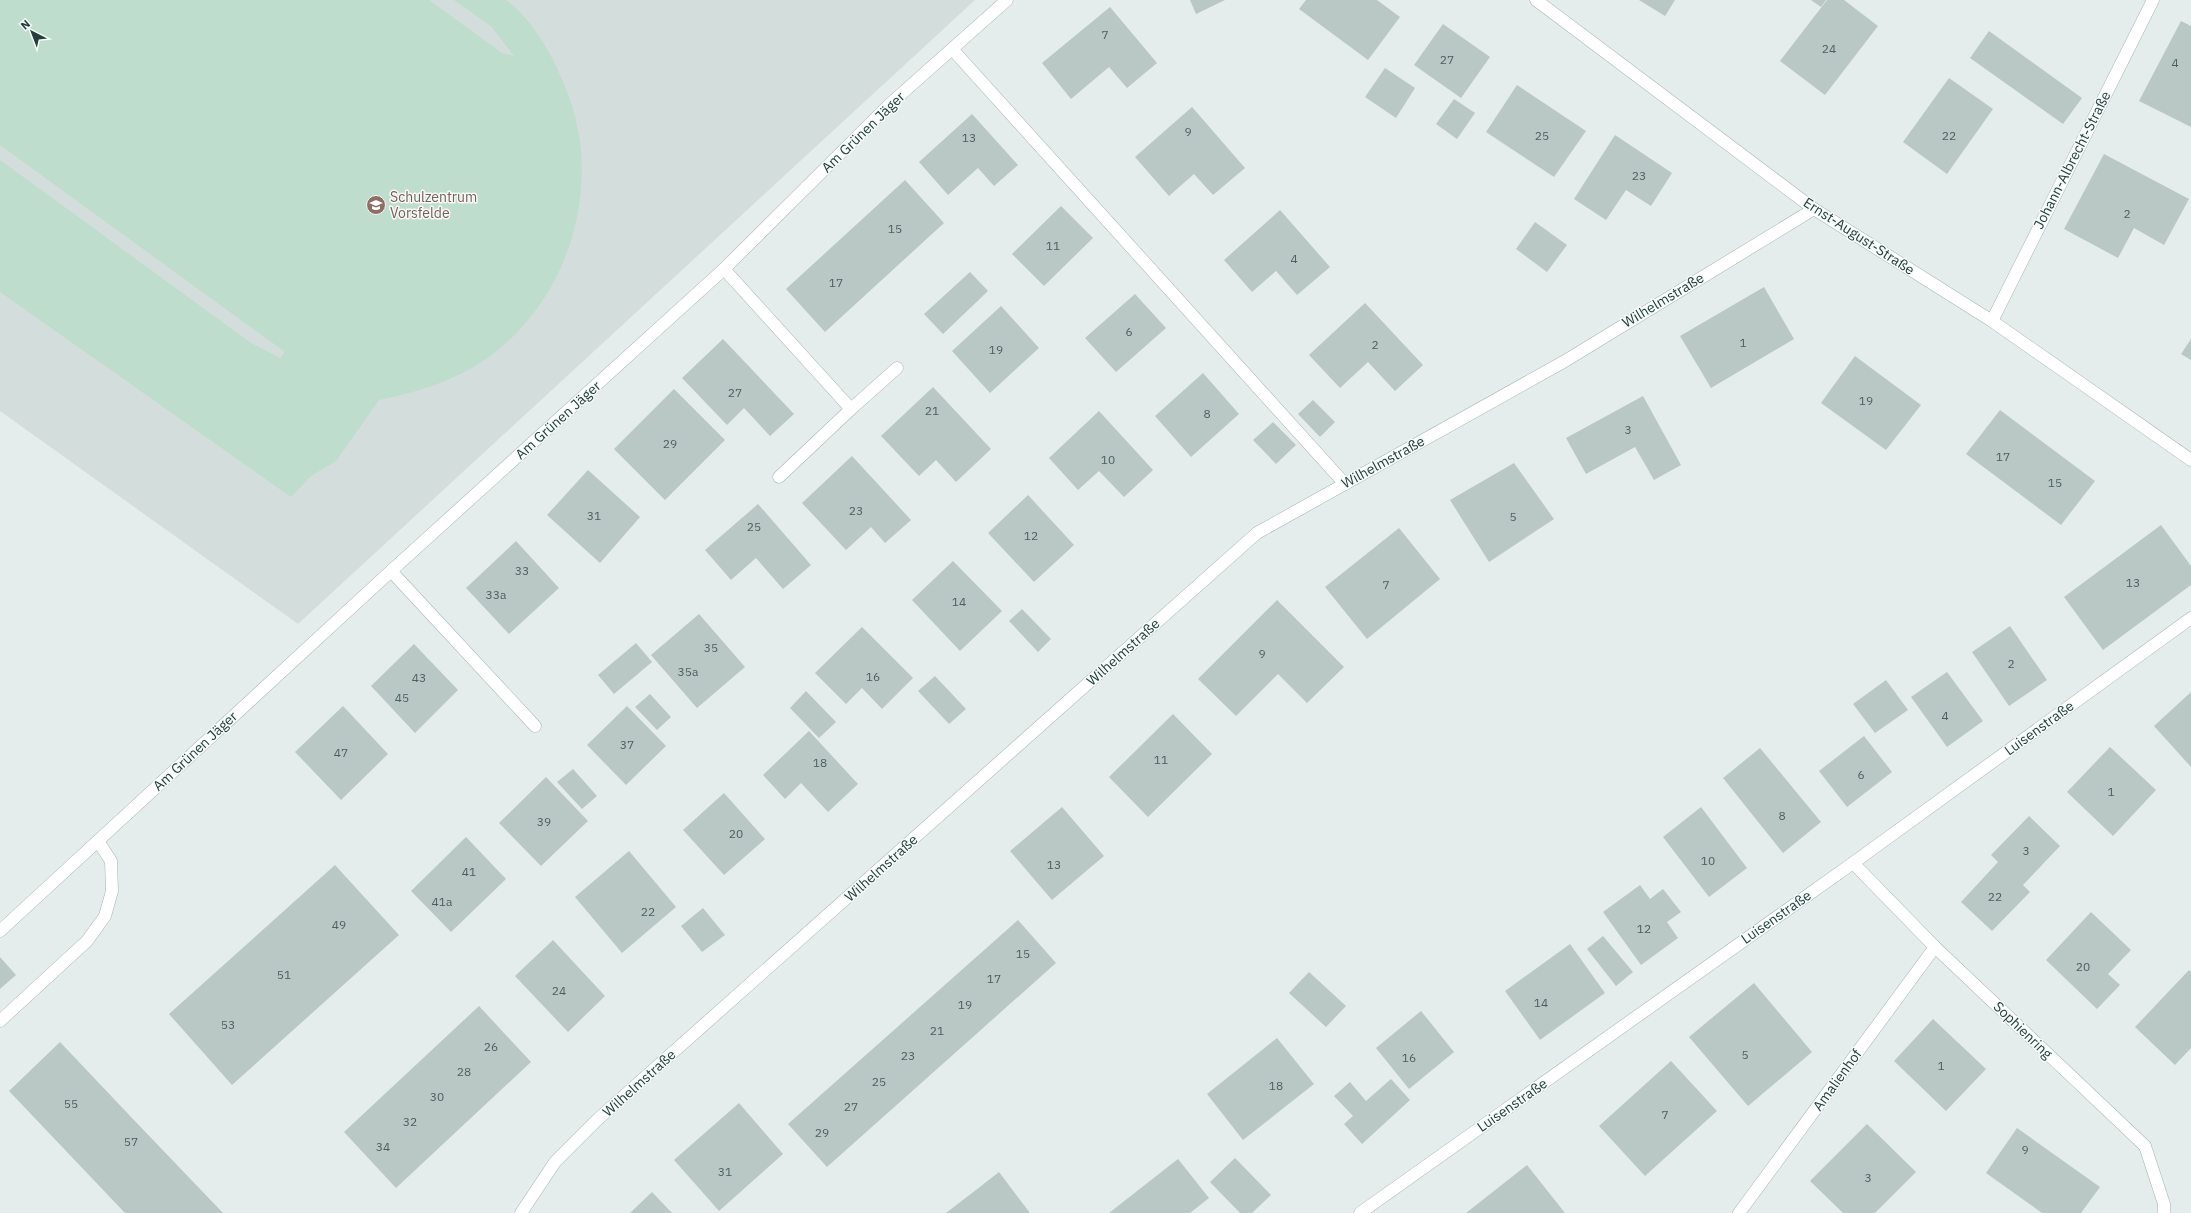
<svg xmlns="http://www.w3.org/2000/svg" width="2191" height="1213" font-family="'IBM Plex Sans',sans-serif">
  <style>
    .built { fill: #d3dddb }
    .green { fill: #beddcd }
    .building { fill: #bac8c5 }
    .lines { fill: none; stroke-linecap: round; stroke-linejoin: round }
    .service-casing { stroke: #a7b5b3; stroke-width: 13 }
    .minor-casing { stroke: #a7b5b3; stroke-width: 13 }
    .service { stroke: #fff; stroke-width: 12 }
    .minor { stroke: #fff; stroke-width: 12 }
    .labels { text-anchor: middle; stroke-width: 3; stroke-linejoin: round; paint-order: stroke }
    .number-label { font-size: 12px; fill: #4a605f }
    .street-label { font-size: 14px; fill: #243e3d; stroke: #f5faf8 }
    .education-label { font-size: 14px; fill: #785e54; stroke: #f5faf8; text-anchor: start }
  </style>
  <rect width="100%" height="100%" fill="#e4edeb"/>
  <!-- built -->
  <polygon class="built" points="0,0 975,0 298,624 0,411"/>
  <!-- green -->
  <path class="green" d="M0,0h429l73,53 12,3 -22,-29 -38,-27h52c27,19 49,60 60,89 39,96 3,214 -83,272 -32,21 -66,31 -104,39l-43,61 -25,15 -20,21 -291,-205v-132l251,183 29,15 5,-6 -285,-207z"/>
  <!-- building -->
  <g class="building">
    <polygon points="1190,0 1225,0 1196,14"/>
    <polygon points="1306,0 1377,0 1400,17 1368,60 1299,9"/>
    <polygon points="1639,0 1675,0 1665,16"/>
    <polygon points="1811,0 1826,0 1821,7"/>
    <polygon points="1827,0 1844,0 1878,26 1825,95 1780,61"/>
    <polygon points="1110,7 1157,63 1127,88 1109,67 1071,99 1042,63"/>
    <polygon points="2181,21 2191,26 2191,127 2139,101"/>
    <polygon points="1443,24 1490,57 1461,98 1414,65"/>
    <polygon points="1989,31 2082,98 2063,124 1970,58"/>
    <polygon points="1385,68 1415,88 1396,118 1365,97"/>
    <polygon points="1949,78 1993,109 1947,174 1903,142"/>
    <polygon points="1517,85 1586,131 1554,177 1486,132"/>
    <polygon points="1454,99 1475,113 1457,139 1436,124"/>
    <polygon points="1192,107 1245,168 1213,195 1194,174 1169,196 1135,157"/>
    <polygon points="972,114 1018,165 994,186 978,168 948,195 919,162"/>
    <polygon points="1615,135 1672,173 1651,206 1626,190 1606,220 1574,199"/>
    <polygon points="2104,154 2189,199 2164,245 2134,228 2118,258 2064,229"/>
    <polygon points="905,180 944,223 825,332 786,289"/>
    <polygon points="1061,206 1093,238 1044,286 1012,254"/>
    <polygon points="1280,210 1330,267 1297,295 1276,271 1252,292 1224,260"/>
    <polygon points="1535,222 1567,245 1547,272 1516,249"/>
    <polygon points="970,272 988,291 943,334 924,314"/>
    <polygon points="1764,287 1794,339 1711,388 1680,336"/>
    <polygon points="1135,294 1166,328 1116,372 1085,338"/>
    <polygon points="1365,303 1423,365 1395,391 1368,362 1340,388 1309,355"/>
    <polygon points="1001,306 1039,348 990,393 952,351"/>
    <polygon points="723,339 794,414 770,436 744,408 727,425 682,378"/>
    <polygon points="2191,339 2191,360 2181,354"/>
    <polygon points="1855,356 1921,405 1886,450 1821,403"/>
    <polygon points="1203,373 1239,414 1191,457 1155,416"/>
    <polygon points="933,387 991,449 956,482 936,460 919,476 881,436"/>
    <polygon points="674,389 725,440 665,500 614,449"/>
    <polygon points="1643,396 1681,465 1654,480 1635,447 1586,474 1566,438"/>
    <polygon points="1313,400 1335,422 1320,437 1298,414"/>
    <polygon points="2000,410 2095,481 2061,525 1966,454"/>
    <polygon points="1099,411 1153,470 1124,497 1099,471 1078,490 1049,458"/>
    <polygon points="1273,422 1296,445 1276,464 1253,440"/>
    <polygon points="852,456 911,520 885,543 871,527 846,550 802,503"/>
    <polygon points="1514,463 1554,519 1489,562 1450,500"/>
    <polygon points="588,470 640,517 600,563 547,515"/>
    <polygon points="1028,495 1074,545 1034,582 988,533"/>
    <polygon points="758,504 811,565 783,589 756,558 731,580 705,550"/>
    <polygon points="2161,525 2191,566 2191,585 2103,650 2064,597"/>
    <polygon points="1399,528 1440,579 1367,639 1325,587"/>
    <polygon points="516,541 559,588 509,634 466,588"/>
    <polygon points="953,561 1002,611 960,651 912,600"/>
    <polygon points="1277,600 1344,667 1307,703 1278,674 1236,716 1198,679"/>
    <polygon points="1022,609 1051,639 1038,652 1009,621"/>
    <polygon points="699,614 745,667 697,708 651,655"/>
    <polygon points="2010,626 2047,680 2009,706 1972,652"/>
    <polygon points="862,627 913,678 882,709 862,688 846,704 815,673"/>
    <polygon points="636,643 652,662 614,694 598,675"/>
    <polygon points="414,644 458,690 415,733 371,686"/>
    <polygon points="1947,672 1983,721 1947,747 1911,697"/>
    <polygon points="935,676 966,709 949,724 918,691"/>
    <polygon points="1886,680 1908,710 1875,733 1853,704"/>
    <polygon points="806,691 836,722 819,738 790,708"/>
    <polygon points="2191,692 2191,767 2154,726"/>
    <polygon points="650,694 671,717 657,730 635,707"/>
    <polygon points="343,706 388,754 341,800 295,752"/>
    <polygon points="627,706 666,746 626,785 587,745"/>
    <polygon points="1173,714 1212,754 1148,817 1109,777"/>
    <polygon points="809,731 858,784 828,812 801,783 785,799 763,775"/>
    <polygon points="1864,736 1892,772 1847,807 1819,771"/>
    <polygon points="2110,747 2156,790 2113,836 2067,792"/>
    <polygon points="1760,748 1821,822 1783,853 1723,778"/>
    <polygon points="573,769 597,796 582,809 557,782"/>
    <polygon points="546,777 588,821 541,866 499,823"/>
    <polygon points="724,793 765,839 724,875 683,830"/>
    <polygon points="1062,807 1104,856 1052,900 1010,851"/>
    <polygon points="1701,807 1747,868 1709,897 1663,837"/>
    <polygon points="2029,816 2060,846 2023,885 2030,892 1992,931 1961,902 1998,862 1991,855"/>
    <polygon points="466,837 506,879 451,932 411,891"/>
    <polygon points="629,851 676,907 622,953 575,897"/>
    <polygon points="335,865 399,935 232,1085 169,1014"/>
    <polygon points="1640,885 1650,899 1663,889 1681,912 1667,922 1678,938 1641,965 1603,912"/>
    <polygon points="703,908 725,935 702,952 681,926"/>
    <polygon points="2091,912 2131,950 2108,974 2120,985 2097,1009 2046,960"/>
    <polygon points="1018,920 1056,963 827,1167 788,1124"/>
    <polygon points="1603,936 1633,972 1616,986 1587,949"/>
    <polygon points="553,940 605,996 568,1032 515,976"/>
    <polygon points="1570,944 1605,993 1540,1040 1505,991"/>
    <polygon points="0,957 16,975 0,989"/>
    <polygon points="2189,970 2191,972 2191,1048 2175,1065 2135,1027"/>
    <polygon points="1309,972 1346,1006 1326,1027 1289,993"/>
    <polygon points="1754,983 1812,1052 1748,1106 1689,1037"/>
    <polygon points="479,1006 531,1062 396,1188 344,1132"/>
    <polygon points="1421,1011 1454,1052 1409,1089 1376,1048"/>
    <polygon points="1933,1019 1986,1069 1946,1111 1894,1061"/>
    <polygon points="1277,1038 1314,1084 1243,1140 1207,1094"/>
    <polygon points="60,1042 132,1118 223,1213 125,1213 9,1091"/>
    <polygon points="1671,1061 1717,1111 1645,1176 1599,1126"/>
    <polygon points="1391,1079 1410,1100 1362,1144 1344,1124 1353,1116 1334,1096 1350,1082 1366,1101"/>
    <polygon points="739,1103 783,1154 719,1211 674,1160"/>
    <polygon points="1867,1124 1916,1172 1875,1213 1843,1213 1810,1181"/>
    <polygon points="2017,1128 2100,1187 2081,1213 2042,1213 1986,1173"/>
    <polygon points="1235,1158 1271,1195 1252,1213 1240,1213 1210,1182"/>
    <polygon points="1178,1159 1209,1198 1190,1213 1109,1213"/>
    <polygon points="1527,1165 1565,1213 1466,1213"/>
    <polygon points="999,1172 1030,1213 946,1213 972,1193"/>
    <polygon points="652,1192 672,1213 630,1213"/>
  </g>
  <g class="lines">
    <!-- service casing -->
    <g class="service-casing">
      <g id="service">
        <polyline points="952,49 1345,484"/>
        <polyline points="0,1021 87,941 105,916 112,891 111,861 98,841"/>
      </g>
    </g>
    <!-- minor casing -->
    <g class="minor-casing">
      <g id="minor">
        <polyline points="1536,0 1814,209 1992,321 2191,460"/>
        <polyline points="724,269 851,409 779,477"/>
        <polyline points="1992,321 2153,0"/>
        <polyline points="851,409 897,368"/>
        <polyline points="391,571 535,726"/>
        <polyline points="1853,863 1935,947 2145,1146 2164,1204 2164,1213"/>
        <polyline points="0,931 391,571 724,269 890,104 1007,0"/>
        <polyline points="521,1213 555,1162 598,1119 1257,533 1565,361 1814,209"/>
        <polyline points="1360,1213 1853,863 2191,618"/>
        <polyline points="1739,1213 1935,947"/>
      </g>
    </g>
    <!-- service -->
    <use href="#service" class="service"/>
    <!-- minor -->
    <use href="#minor" class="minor"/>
  </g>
  <!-- icons -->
  <defs>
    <g id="school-disc" transform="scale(1)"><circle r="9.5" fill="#8d6e63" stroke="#f5faf8"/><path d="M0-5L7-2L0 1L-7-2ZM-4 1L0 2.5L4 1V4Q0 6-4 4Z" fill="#fff"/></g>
  </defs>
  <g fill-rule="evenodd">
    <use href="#school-disc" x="376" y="205"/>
  </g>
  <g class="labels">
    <!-- number labels -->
    <g class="number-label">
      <text x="1105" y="39">7</text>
      <text x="1829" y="53">24</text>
      <text x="1447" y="64">27</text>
      <text x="2175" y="67">4</text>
      <text x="1188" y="136">9</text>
      <text x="1542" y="140">25</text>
      <text x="1949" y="140">22</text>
      <text x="969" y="142">13</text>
      <text x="1639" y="180">23</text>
      <text x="2127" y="218">2</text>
      <text x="895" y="233">15</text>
      <text x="1053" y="250">11</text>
      <text x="1294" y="263">4</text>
      <text x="836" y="287">17</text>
      <text x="1129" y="336">6</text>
      <text x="1743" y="347">1</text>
      <text x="1375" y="349">2</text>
      <text x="996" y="354">19</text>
      <text x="735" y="397">27</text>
      <text x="1866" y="405">19</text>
      <text x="932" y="415">21</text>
      <text x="1207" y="418">8</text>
      <text x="1628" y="434">3</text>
      <text x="670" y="448">29</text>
      <text x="2003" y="461">17</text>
      <text x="1108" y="464">10</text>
      <text x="2055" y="487">15</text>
      <text x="856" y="515">23</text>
      <text x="594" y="520">31</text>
      <text x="1513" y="521">5</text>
      <text x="754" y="531">25</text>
      <text x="1031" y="540">12</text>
      <text x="522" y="575">33</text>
      <text x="2133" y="587">13</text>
      <text x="1386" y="589">7</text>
      <text x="496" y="599">33a</text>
      <text x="959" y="606">14</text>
      <text x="711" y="652">35</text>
      <text x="1262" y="658">9</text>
      <text x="2011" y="668">2</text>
      <text x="688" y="676">35a</text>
      <text x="873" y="681">16</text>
      <text x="419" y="682">43</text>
      <text x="402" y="702">45</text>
      <text x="1945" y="720">4</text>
      <text x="627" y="749">37</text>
      <text x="341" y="757">47</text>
      <text x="1161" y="764">11</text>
      <text x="820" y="767">18</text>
      <text x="1861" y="779">6</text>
      <text x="2111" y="796">1</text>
      <text x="1782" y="820">8</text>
      <text x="544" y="826">39</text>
      <text x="736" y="838">20</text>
      <text x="2026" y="855">3</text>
      <text x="1708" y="865">10</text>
      <text x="1054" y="869">13</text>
      <text x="469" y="876">41</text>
      <text x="1995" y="901">22</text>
      <text x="442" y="906">41a</text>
      <text x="648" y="916">22</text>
      <text x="339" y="929">49</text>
      <text x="1644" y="933">12</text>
      <text x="1023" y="958">15</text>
      <text x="2083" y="971">20</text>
      <text x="284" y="979">51</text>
      <text x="994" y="983">17</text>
      <text x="559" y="995">24</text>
      <text x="1541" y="1007">14</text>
      <text x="965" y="1009">19</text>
      <text x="228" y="1029">53</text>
      <text x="937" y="1035">21</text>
      <text x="491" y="1051">26</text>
      <text x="1745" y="1059">5</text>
      <text x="908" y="1060">23</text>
      <text x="1409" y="1062">16</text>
      <text x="1941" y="1070">1</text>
      <text x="464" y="1076">28</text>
      <text x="879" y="1086">25</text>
      <text x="1276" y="1090">18</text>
      <text x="437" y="1101">30</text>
      <text x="71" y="1108">55</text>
      <text x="851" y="1111">27</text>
      <text x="1665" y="1119">7</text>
      <text x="410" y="1126">32</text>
      <text x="822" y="1137">29</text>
      <text x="131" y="1146">57</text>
      <text x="383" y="1151">34</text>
      <text x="2025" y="1154">9</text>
      <text x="725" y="1176">31</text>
      <text x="1868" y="1182">3</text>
    </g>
    <!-- street labels -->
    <g class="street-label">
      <text transform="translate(863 132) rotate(-44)" y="5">Am Grünen Jäger</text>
      <text transform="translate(2072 160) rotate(-63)" y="5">Johann-Albrecht-Straße</text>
      <text transform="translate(1859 236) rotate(33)" y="5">Ernst-August-Straße</text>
      <text transform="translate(1663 300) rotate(-31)" y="5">Wilhelmstraße</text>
      <text transform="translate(558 420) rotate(-42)" y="5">Am Grünen Jäger</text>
      <text transform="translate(1383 462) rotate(-29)" y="5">Wilhelmstraße</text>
      <text transform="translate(1123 652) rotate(-42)" y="5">Wilhelmstraße</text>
      <text transform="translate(2039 728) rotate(-36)" y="5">Luisenstraße</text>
      <text transform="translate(195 751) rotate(-43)" y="5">Am Grünen Jäger</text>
      <text transform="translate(881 868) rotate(-42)" y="5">Wilhelmstraße</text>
      <text transform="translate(1776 917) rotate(-35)" y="5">Luisenstraße</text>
      <text transform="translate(2023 1030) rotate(44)" y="5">Sophienring</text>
      <text transform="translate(1837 1080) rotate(-54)" y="5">Amalienhof</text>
      <text transform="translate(639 1083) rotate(-42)" y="5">Wilhelmstraße</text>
      <text transform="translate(1512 1105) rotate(-35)" y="5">Luisenstraße</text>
    </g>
    <!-- education labels -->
    <g class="education-label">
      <text x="390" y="202">Schulzentrum<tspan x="390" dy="16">Vorsfelde</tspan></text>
    </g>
  </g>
  <!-- north arrow -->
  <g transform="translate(32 32) rotate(318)" stroke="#f5faf8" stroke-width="3" paint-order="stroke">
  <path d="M0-3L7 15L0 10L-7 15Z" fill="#243e3d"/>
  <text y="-6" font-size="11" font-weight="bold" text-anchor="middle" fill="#243e3d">N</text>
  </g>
</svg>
